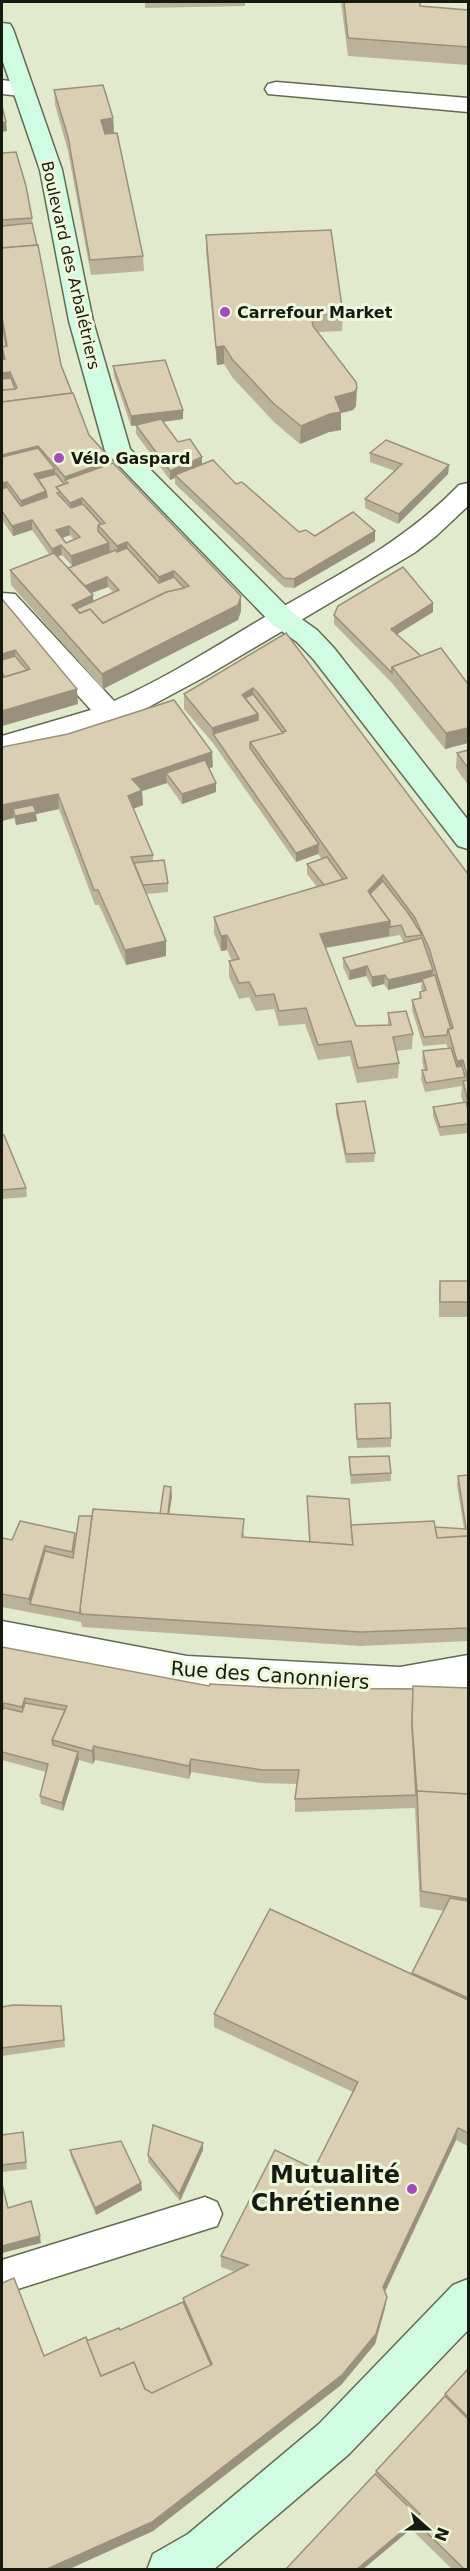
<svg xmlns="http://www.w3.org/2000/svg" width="470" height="2571" font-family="'DejaVu Sans',sans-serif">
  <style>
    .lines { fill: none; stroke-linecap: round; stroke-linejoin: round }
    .service-casing { stroke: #636b52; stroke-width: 3 }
    .minor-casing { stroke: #636b52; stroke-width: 3 }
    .secondary-casing { stroke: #636b52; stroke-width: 3 }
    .service { fill: #fff; fill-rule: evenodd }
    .minor { fill: #fff; fill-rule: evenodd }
    .secondary { fill: #cffce2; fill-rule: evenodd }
    .wall { fill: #bbb29a; fill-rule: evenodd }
    .shaded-wall { fill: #99917d }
    .building { fill: #dacfb3; stroke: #99917d; stroke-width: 1.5; fill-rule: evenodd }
    .poi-dot { fill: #a34dbb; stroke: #eef8da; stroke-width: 2 }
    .labels { text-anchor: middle; stroke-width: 6; stroke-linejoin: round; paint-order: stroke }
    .far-street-label { font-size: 16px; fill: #171a10; stroke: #eef8da }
    .far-poi-label { font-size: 16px; font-weight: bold; fill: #171a10; stroke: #eef8da; text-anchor: start }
    .street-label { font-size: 20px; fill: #171a10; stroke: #eef8da }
    .near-poi-label { font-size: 24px; font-weight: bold; fill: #171a10; stroke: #eef8da; text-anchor: end }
  </style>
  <rect width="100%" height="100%" fill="#e1eacd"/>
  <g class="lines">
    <!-- service casing -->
    <g class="service-casing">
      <polygon id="service" points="205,2197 217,2202 222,2214 217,2226 2,2294 2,2260"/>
    </g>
    <!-- minor casing -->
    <g class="minor-casing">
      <g id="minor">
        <polygon points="2,80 29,84 32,89 29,94 21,96 2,94"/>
        <polygon points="276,82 468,98 468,112 268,94 265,89 268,84"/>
        <path d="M468,483v23l-32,30 -22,17 -206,122 -65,35 -49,19 -92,25v-18l89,-26 -89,-99v-18l13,1 99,107c55,-24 105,-57 156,-87 68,-39 134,-72 189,-129z"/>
        <polygon points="2,1621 187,1656 400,1667 468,1655 468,1687 400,1699 187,1688 2,1651"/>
      </g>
    </g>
    <!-- secondary casing -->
    <g class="secondary-casing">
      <g id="secondary">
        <polygon points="2,23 10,24 13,29 62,170 93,321 130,449 293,613 317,630 334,648 468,820 468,849 458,846 314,660 297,642 273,625 105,451 69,321 40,170 2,59"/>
        <polygon points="468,2279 468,2330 349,2454 213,2570 147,2570 153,2554 188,2534 319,2424 453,2285"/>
      </g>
    </g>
    <!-- service -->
    <use href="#service" class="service"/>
    <!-- minor -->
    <use href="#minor" class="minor"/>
    <!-- secondary -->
    <use href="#secondary" class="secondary"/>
  </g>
  <!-- wall -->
  <g class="wall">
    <polygon points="145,2 245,2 245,6 145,8"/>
    <polygon points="341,2 420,2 420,6 468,10 468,65 348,56"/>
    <polygon points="54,90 113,118 114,133 143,256 144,271 91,275 68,151 55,105"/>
    <path d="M2,153l30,65v5l29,142 28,70 24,28 128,133v15l-3,9 -135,69 -92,-104 -1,-15 39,-16 -17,-24 -19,6 -11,-16zM70,535l4,5 -8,3 -4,-5zM109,552l-41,16 -10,-12 4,-1 10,11zM108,587l5,5 -20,9v-6l-2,-2z"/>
    <polygon points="206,235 343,314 342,331 318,332 356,406 353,410 341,413 341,430 329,432 300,444 274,422 232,377 224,364 217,365 206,252"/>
    <polygon points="113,366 183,410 183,419 163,422 178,442 202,457 202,464 236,484 299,532 315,536 375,541 294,588 284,587 175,484 175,478 170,480 136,434 136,425 131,426 114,376"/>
    <polygon points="370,453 449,465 448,474 398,524 365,508 365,499 395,471 370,462"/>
    <polygon points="2,599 78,704 2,726"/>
    <polygon points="433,612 397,634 421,656 468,684 468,743 445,749 392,683 334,624 334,615"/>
    <polygon points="286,633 468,874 468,1133 440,1136 433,1116 433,1107 463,1102 461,1096 462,1086 425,1092 421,1079 422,1070 424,1070 422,1060 423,1051 448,1048 446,1044 423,1046 412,1010 412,1000 419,999 420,992 423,992 421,988 422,982 388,990 384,984 372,987 366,976 349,980 343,967 343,958 404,943 400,935 325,948 356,1026 388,1025 388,1013 413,1034 412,1049 396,1051 399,1063 398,1078 357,1083 350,1056 318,1060 305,1024 279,1026 274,1009 256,1011 249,997 239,999 229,977 229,961 232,961 227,950 221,951 214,933 214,917 317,887 307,874 307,864 322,859 318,854 296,862 213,743 184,709 184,694"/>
    <polygon points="2,747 213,767 209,768 216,783 216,792 182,804 167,783 142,791 143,805 133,809 153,855 153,861 168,883 168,892 146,894 166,941 166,956 126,965 99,905 95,905 59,809 36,814 37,821 16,825 14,818"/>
    <polygon points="468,750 468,785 456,768 457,753"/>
    <polygon points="336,1104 375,1153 374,1162 346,1163 336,1113"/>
    <polygon points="2,1135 26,1188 27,1197 2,1199"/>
    <polygon points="440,1281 468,1281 468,1317 439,1317 439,1296"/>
    <polygon points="355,1404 391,1438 391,1447 357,1448 355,1412"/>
    <polygon points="349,1457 391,1473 391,1481 351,1484 349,1466"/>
    <polygon points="468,1475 468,1641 360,1646 82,1627 81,1622 2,1607 2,1538 12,1540 76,1538 92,1516 160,1514 172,1496 169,1514 244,1533 244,1537 309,1541 307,1496 351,1529 435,1527 464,1529 457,1485 458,1476"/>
    <polygon points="2,1647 209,1686 281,1688 468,1688 468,2146 456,2140 385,2292 387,2297 385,2308 375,2344 341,2385 153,2531 67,2570 2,2570 44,2356 120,2330 183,2302 183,2298 235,2272 221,2267 221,2256 314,2169 353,2092 214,2027 214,2014 412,1974 444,1911 420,1907 415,1808 295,1812 295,1799 297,1784 261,1783 191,1772 189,1779 95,1760 93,1764 79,1760 63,1811 41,1804 40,1796 46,1772 2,1760"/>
    <polygon points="61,2006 65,2047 2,2056 2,2007"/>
    <polygon points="23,2132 27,2169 2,2172 2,2135"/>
    <polygon points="70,2150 141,2183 142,2190 96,2215 71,2157"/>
    <polygon points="203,2150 180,2201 148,2162 148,2155"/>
    <polygon points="468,2369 468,2570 453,2570 411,2529 362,2570 285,2570 375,2474 376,2471"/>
  </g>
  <!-- shaded-wall -->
  <g class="shaded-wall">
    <polygon points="113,118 114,133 102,135 101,120"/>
    <polygon points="6,122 7,131 2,132 2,123"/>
    <polygon points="224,346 224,364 217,365 216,347"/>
    <polygon points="2,365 10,372 11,387 2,388"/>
    <polygon points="357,388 356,406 353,410 341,413 341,430 329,432 300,444 301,426 335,397"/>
    <polygon points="183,410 183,419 131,426 131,416"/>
    <polygon points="38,446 39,463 2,473 2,455"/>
    <polygon points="202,457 202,466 175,475 175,478 170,480 170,471"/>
    <polygon points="112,460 113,478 68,483 65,480 65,477"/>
    <polygon points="449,465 448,474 398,524 399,514"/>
    <polygon points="55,469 56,484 40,488 34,474"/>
    <polygon points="7,482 8,497 2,499 2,483"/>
    <polygon points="46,491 47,506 22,516 21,501"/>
    <polygon points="82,498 83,514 71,518 70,503"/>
    <polygon points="32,520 32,530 13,536 12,526"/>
    <polygon points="69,526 70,535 57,540 56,530"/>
    <polygon points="375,531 375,541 294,588 294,579"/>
    <polygon points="127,542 128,558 118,561 117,546"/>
    <polygon points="109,543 110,552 72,566 71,556"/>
    <polygon points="61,545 62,555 52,559 52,549"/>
    <polygon points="174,571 174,586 159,592 159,577"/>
    <polygon points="107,577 108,587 81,597 81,588"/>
    <polygon points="93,595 94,611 79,617 72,605"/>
    <polygon points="241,596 241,611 238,620 103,689 102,674"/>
    <polygon points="433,603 433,612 391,638 391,629"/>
    <polygon points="15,650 16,665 2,670 2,654"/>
    <polygon points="253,688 253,703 247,707 242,695"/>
    <polygon points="77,689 78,704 2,726 2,711"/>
    <polygon points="258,714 258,729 213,734 212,728"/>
    <polygon points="468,728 468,743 445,749 446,733"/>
    <polygon points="212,752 213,767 172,781 166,773 167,783 142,791 143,805 128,811 128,796 132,779"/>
    <polygon points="216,783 216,792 182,804 182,794"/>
    <polygon points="58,794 59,809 36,814 37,821 16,825 15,816 13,809 14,818 2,821 2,805"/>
    <polygon points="319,844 318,854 296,862 296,853"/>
    <polygon points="383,875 382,890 367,897 368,891"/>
    <polygon points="390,921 389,936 319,949 320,934"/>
    <polygon points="227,935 227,950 221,951 221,936"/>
    <polygon points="166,941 166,956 126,965 125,950"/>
    <polygon points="367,966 366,976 349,980 350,971"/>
    <polygon points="433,970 432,980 422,979 422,982 388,990 388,980"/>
    <polygon points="385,975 384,984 372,987 372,977"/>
    <polygon points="463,1060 461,1075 456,1076 457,1061"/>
    <polygon points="171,1487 172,1496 167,1528 167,1519"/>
    <polygon points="45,1546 46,1560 30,1604 29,1599"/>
    <polygon points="25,1698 26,1712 23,1720 22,1707"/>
    <polygon points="4,1703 6,1717 2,1718 2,1704"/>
    <polygon points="94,1746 95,1760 93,1764 92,1751"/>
    <polygon points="78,1752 79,1760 63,1811 62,1803"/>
    <polygon points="191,1759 191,1772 189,1779 189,1766"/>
    <polygon points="458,2128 456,2140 382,2298 383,2287"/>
    <polygon points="203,2143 203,2150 180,2201 179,2194"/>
    <polygon points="141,2183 142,2190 96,2215 95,2208"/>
    <polygon points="40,2236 41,2243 2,2253 2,2246"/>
    <polygon points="387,2297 385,2308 375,2344 341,2385 153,2531 67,2570 45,2570"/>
    <polygon points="412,2523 411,2529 362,2570 356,2570"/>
  </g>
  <!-- building -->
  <g class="building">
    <polygon points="344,2 420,2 420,6 468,10 468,47 348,38"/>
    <polygon points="103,85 113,118 101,120 105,134 117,133 143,256 90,260 68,137 54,90"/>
    <polygon points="2,106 6,122 2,123"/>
    <polygon points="16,152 26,186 32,218 2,220 2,153"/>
    <polygon points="32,223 37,245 2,248 2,226"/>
    <polygon points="331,230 343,314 311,315 313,326 356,382 357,388 354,392 335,397 341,412 330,414 301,426 274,404 232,359 224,346 216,347 206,235"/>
    <polygon points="38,245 61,365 72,393 2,402 2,390 17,388 10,372 2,373 2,359 5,359 2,347 7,346 2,317 2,248"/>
    <polygon points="2,321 6,346 2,347 4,359 2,359"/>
    <polygon points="165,360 183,410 131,416 113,366"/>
    <polygon points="11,378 15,389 2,390 2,379"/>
    <polygon points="73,393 89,435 112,460 65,477 38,446 2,455 2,402"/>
    <polygon points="161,419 178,442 190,439 202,457 170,471 136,425"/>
    <polygon points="386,440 449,465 399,514 365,499 402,464 370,453"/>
    <polygon points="38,448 55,469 34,474 46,491 21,501 7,482 2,483 2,457"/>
    <polygon points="213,460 236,484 242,482 299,532 306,530 315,536 353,512 375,531 294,579 284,578 175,475"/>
    <polygon points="113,463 241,596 238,605 102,674 10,570 54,553 93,595 72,605 80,613 90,609 103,623 166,592 189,586 174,571 159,577 127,542 117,546 98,525 105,523 82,498 70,503 56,487 68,483 65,480"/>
    <path d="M56,474l8,10 -8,3 4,5 -3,1 14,15 12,-4 18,20 -3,1v6l11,12 -38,13 -10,-11 -9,4 -20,-29 -20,6 -10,-15v-22l5,-2 14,19 26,-9 -1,-6 -8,-12zM69,526l11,11 -14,6 -10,-13z"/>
    <polygon points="127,548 159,583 174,577 184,588 166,592 103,623 90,609 80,613 76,609 119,590 107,577 85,586 68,568 116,550 117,552"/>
    <polygon points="403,567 433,603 391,629 421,656 392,667 392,673 334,615 338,606"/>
    <polygon points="2,599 77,689 2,711 2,671 4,677 30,669 15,650 2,654"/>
    <polygon points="286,633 468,874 468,1080 463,1060 457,1061 448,1029 453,1028 429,948 415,918 383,875 368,891 390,921 320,934 356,1026 391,1025 388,1013 406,1011 413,1034 393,1037 399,1063 358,1068 351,1041 318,1045 306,1008 279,1011 274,994 256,996 249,982 239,983 229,961 239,959 227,935 221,936 214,917 347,878 250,742 286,731 259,694 253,688 242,695 258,714 212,728 184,694"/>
    <polygon points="441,648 468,684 468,728 446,733 392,667"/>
    <polygon points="15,656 27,670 4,677 2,671 2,660"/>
    <polygon points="253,694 283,733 250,742 250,748 319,844 296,853 213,734 258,720 258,714 245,698"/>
    <polygon points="174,700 212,752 132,779 142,790 128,796 153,855 131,857 166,941 125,950 98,890 94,890 58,794 2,805 2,747 68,734"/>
    <polygon points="468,750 468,768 457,753"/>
    <polygon points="205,760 216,783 182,794 166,773"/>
    <polygon points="33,805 36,812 15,816 13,809"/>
    <polygon points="327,857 343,879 324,885 307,864"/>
    <polygon points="164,860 168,883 143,885 134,863"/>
    <polygon points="383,881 408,913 422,935 406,937 401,925 390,927 390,921 370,894"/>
    <polygon points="422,938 433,970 388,980 385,975 372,977 367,966 350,971 343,958"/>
    <polygon points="435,975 451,1029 448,1029 447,1035 424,1037 412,1000 421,998 420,992 426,990 422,979"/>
    <polygon points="451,1048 457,1067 462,1066 465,1077 426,1083 422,1070 427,1070 423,1051"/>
    <polygon points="468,1080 468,1102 463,1081"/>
    <polygon points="365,1101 375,1153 346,1154 336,1104"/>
    <polygon points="466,1102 468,1110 468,1124 440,1127 433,1107"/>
    <polygon points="2,1135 4,1135 26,1188 2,1190"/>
    <rect x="440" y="1281" width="28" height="21"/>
    <polygon points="390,1403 391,1438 357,1439 355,1404"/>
    <polygon points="389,1456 391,1473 351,1475 349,1457"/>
    <polygon points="468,1475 468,1536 437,1538 435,1527 466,1529 458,1476"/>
    <polygon points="164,1486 171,1487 168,1514 160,1514"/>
    <polygon points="307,1496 349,1499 353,1545 310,1542"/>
    <polygon points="93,1509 244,1519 242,1537 353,1545 351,1525 434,1521 437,1538 468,1536 468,1628 361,1632 81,1614 80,1608"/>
    <polygon points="79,1516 92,1516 80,1608 80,1613 30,1604 45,1551 73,1558"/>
    <polygon points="20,1521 75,1533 72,1552 45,1546 29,1599 2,1594 2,1538 12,1540"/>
    <polygon points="2,1647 209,1686 210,1684 281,1688 413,1689 412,1727 416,1795 295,1799 299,1770 262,1770 191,1759 189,1766 97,1747 94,1746 92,1751 52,1740 67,1706 25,1698 22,1707 4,1703 2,1704"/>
    <polygon points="413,1686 468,1688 468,1794 417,1792 412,1724"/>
    <polygon points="25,1703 65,1710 52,1740 53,1745 78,1752 62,1803 40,1796 48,1764 2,1752 2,1710 5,1708 22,1712"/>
    <polygon points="417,1791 468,1794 468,1899 421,1891"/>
    <polygon points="450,1898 468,1901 468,1998 412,1973"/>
    <polygon points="270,1909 468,2000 468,2133 458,2128 383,2287 387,2297 376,2334 342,2375 152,2522 45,2570 2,2570 2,2283 14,2278 44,2356 86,2337 101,2376 134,2362 145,2389 152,2393 212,2364 183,2298 248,2265 221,2256 275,2150 314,2169 358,2082 214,2014"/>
    <polygon points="13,2005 61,2006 64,2040 2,2048 2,2007"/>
    <polygon points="153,2125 203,2143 179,2194 148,2155"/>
    <polygon points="23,2132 26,2162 2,2165 2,2135"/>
    <polygon points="121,2141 141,2183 95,2208 70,2150"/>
    <polygon points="2,2184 8,2208 31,2201 40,2236 2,2246"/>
    <polygon points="183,2302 211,2365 152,2393 145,2389 134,2362 101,2376 87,2341 119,2328 120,2330"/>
    <polygon points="468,2369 468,2417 445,2394"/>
    <polygon points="445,2396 468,2419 468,2570 465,2570 413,2519 420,2514 376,2471"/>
    <polygon points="375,2474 417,2515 413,2519 412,2523 356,2570 285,2570"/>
  </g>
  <!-- markers -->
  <g class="poi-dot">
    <circle cx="225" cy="312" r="6"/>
    <circle cx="59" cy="458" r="6"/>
    <circle cx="412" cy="2189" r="6"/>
  </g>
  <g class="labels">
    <!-- far-street labels -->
    <g class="far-street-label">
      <text transform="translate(71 265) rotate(77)" y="6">Boulevard des Arbalétriers</text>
    </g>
    <!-- far-poi labels -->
    <g class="far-poi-label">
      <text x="237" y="318">Carrefour Market</text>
      <text x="71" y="464">Vélo Gaspard</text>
    </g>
    <!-- street labels -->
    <g class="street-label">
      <text transform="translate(270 1675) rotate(4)" y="7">Rue des Canonniers</text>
    </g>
    <!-- near-poi labels -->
    <g class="near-poi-label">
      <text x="400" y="2183">Mutualité<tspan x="400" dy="28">Chrétienne</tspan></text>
    </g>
  </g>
  <!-- border -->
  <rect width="470" height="2571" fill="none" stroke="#171a10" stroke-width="6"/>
  <!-- north arrow -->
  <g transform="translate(428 2529) rotate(111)" stroke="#eef8da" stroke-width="4.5" paint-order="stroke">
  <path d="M0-4.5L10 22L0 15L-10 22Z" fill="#171a10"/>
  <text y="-9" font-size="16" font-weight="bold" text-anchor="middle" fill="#171a10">N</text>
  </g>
</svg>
